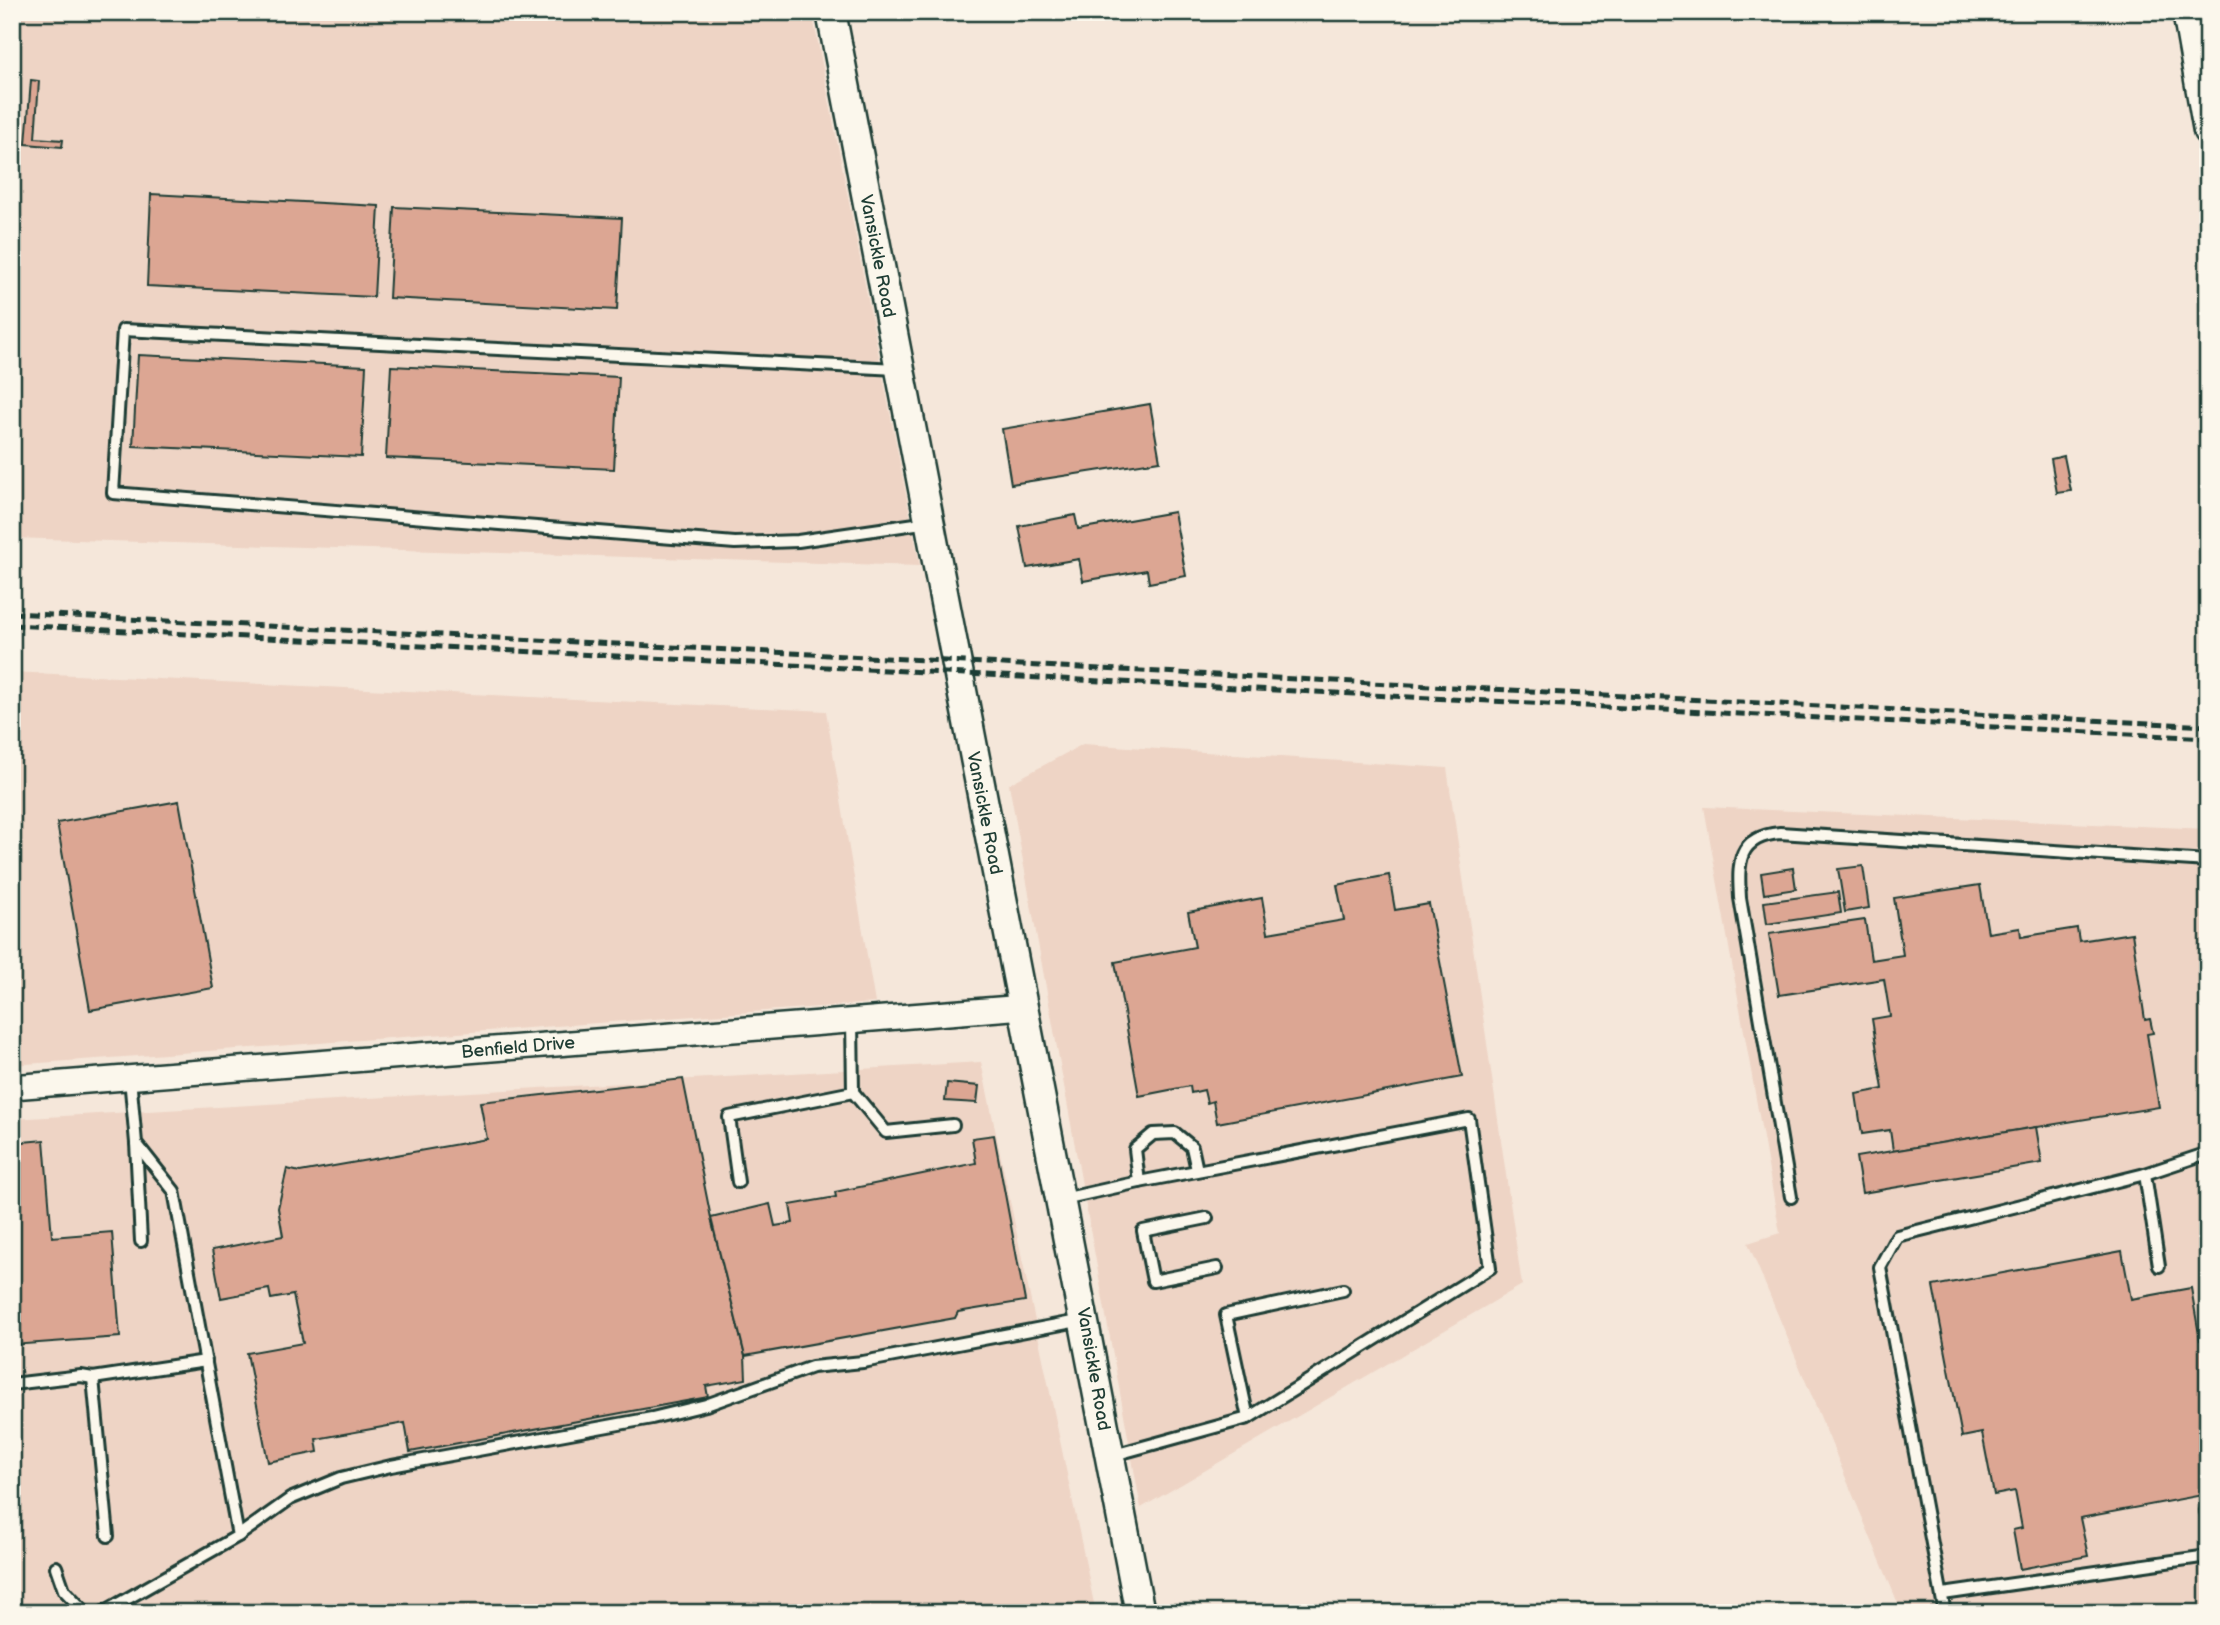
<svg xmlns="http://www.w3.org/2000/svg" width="2220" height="1625" font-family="'Balsamiq Sans',sans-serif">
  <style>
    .built { fill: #eed4c5 }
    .building { fill: #dca693; stroke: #1f3d34; stroke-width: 2 }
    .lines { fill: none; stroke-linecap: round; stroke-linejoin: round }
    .service-casing { stroke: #1f3d34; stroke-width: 16 }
    .minor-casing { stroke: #1f3d34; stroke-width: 28 }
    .tertiary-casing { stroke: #1f3d34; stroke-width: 33 }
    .service { stroke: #fbf7ec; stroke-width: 10 }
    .minor { stroke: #fbf7ec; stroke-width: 23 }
    .tertiary { stroke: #fbf7ec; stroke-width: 28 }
    .rail { stroke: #1f3d34; stroke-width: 5; stroke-dasharray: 10 5; stroke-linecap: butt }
    .labels { text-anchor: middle; stroke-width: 5; stroke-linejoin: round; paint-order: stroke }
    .street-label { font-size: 18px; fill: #1f3d34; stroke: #fbf7ec }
  </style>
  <rect width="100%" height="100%" fill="#f5e7da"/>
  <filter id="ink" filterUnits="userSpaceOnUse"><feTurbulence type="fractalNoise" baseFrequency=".0143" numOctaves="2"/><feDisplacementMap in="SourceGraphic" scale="14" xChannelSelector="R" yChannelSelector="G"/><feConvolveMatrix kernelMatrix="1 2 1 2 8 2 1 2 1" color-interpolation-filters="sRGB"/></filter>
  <g filter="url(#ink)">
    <!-- built -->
    <g class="built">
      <polygon points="12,12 812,12 920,566 12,538"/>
      <polygon points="12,672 826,711 875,1003 12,1065"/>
      <polygon points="1083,744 1447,768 1522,1285 1141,1508 1009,784"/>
      <polygon points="1704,807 2208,829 2208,1613 1902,1613 1748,1243 1780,1233"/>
      <polygon points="981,1062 1096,1613 12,1613 12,1119"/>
    </g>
    <!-- building -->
    <g class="building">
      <polygon points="31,80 39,81 35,138 63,140 62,147 26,144"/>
      <polygon points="151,194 379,206 374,297 147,286"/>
      <polygon points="394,207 622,218 617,310 389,298"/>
      <polygon points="138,355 366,366 361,457 133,446"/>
      <polygon points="391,366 619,377 614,469 386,458"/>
      <polygon points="1150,404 1160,461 1011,484 1002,429"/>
      <polygon points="2064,456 2071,491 2057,493 2051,459"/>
      <polygon points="1174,512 1186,576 1149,583 1147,570 1083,581 1079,559 1027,568 1019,526 1075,515 1078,529"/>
      <polygon points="179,801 213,988 90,1010 57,823"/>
      <polygon points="1863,866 1869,908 1845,912 1838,869"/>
      <polygon points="1793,868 1796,889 1764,894 1761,873"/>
      <polygon points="1389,875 1395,910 1429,904 1462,1077 1217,1123 1213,1101 1207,1103 1204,1090 1191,1093 1190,1086 1139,1096 1115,962 1195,947 1188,912 1262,898 1268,933 1344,920 1337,885"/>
      <polygon points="1980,885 1988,933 2020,928 2021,937 2077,928 2079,941 2132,933 2145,1020 2150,1019 2153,1033 2147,1034 2159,1107 1893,1151 1890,1130 1862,1134 1856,1094 1883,1089 1872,1019 1890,1016 1884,979 1779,995 1769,934 1865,920 1871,960 1903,955 1894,898"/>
      <polygon points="1838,892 1841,913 1767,924 1764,902"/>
      <polygon points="683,1079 711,1218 745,1356 746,1379 706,1386 708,1397 410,1452 405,1423 316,1439 318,1452 268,1462 247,1353 303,1343 293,1295 271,1299 269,1289 221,1298 212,1250 283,1236 278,1208 287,1169 300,1172 487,1139 480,1102"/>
      <polygon points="947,1083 979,1086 977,1103 945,1101"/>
      <polygon points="2036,1127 2042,1163 1862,1193 1856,1157"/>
      <polygon points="994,1135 1025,1301 958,1312 955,1318 745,1356 711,1218 770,1204 775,1226 793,1223 790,1205 836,1197 835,1192 976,1163 972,1138"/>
      <polygon points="44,1140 52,1237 112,1232 120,1337 12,1345 12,1143"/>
      <polygon points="2122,1251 2131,1299 2191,1288 2200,1340 2208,1338 2208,1494 2080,1518 2088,1556 2020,1569 2013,1530 2022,1528 2015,1491 1994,1495 1982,1433 1962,1437 1933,1286"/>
    </g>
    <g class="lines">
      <!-- service casing -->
      <g class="service-casing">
        <g id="service">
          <polyline points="897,369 123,330 113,493 735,543 798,541 929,522"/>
          <polyline points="853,1092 886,1132 953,1125"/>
          <polyline points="136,1143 141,1241"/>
          <polyline points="1197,1170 1192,1147 1175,1133 1153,1134 1135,1149 1139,1182 1469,1119 1490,1268 1248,1418 1226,1315 1343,1290"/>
          <polyline points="2145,1174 2159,1266"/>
          <polyline points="738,1182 729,1117 853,1092 852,1021"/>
          <path d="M1791,1197l-51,-299c-2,-36 -3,-61 40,-65l428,28"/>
          <polyline points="1063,1199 1139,1182"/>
          <polyline points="1207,1218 1143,1231 1153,1281 1217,1268"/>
          <polyline points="93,1378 108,1536"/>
          <polyline points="12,1384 81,1376 93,1378 206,1361"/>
          <polyline points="1110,1456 1248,1418"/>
          <polyline points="2206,1511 2208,1518"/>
          <polyline points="238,1536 290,1499 341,1478 391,1466 652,1418 706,1405 812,1367 863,1362 1083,1320"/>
          <polyline points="56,1567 64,1590 86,1613"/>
          <polyline points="1943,1594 2208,1556"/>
          <polyline points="102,1613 238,1536 174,1191 136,1143 130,1078"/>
          <polyline points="1945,1613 1880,1267 1897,1236 2145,1174 2208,1153"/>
        </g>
      </g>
      <!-- minor casing -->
      <g class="minor-casing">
        <polyline id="minor" points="12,1087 1024,1007"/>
      </g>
      <!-- tertiary casing -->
      <g class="tertiary-casing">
        <g id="tertiary">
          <path d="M831,12c102,534 207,1067 309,1601"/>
          <polyline points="2187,12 2208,131"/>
        </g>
      </g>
      <!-- service -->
      <use href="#service" class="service"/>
      <!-- minor -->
      <use href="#minor" class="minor"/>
      <!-- tertiary -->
      <use href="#tertiary" class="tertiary"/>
      <!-- rail -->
      <g class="rail">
        <polyline points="12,613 2208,726"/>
        <polyline points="12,625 2208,738"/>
      </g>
    </g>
  </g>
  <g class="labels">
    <!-- street labels -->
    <g class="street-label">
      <text transform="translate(878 256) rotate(79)" y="6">Vansickle Road</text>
      <text transform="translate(985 813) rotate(79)" y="6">Vansickle Road</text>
      <text transform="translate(518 1047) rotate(-5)" y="6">Benfield Drive</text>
      <text transform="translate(1094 1369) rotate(80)" y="6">Vansickle Road</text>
    </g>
  </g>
  <!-- margin -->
  <rect width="2220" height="1625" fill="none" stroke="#fbf7ec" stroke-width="42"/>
  <rect x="21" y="21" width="2178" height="1583" fill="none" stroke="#1f3d34" stroke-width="2.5" filter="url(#ink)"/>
</svg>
